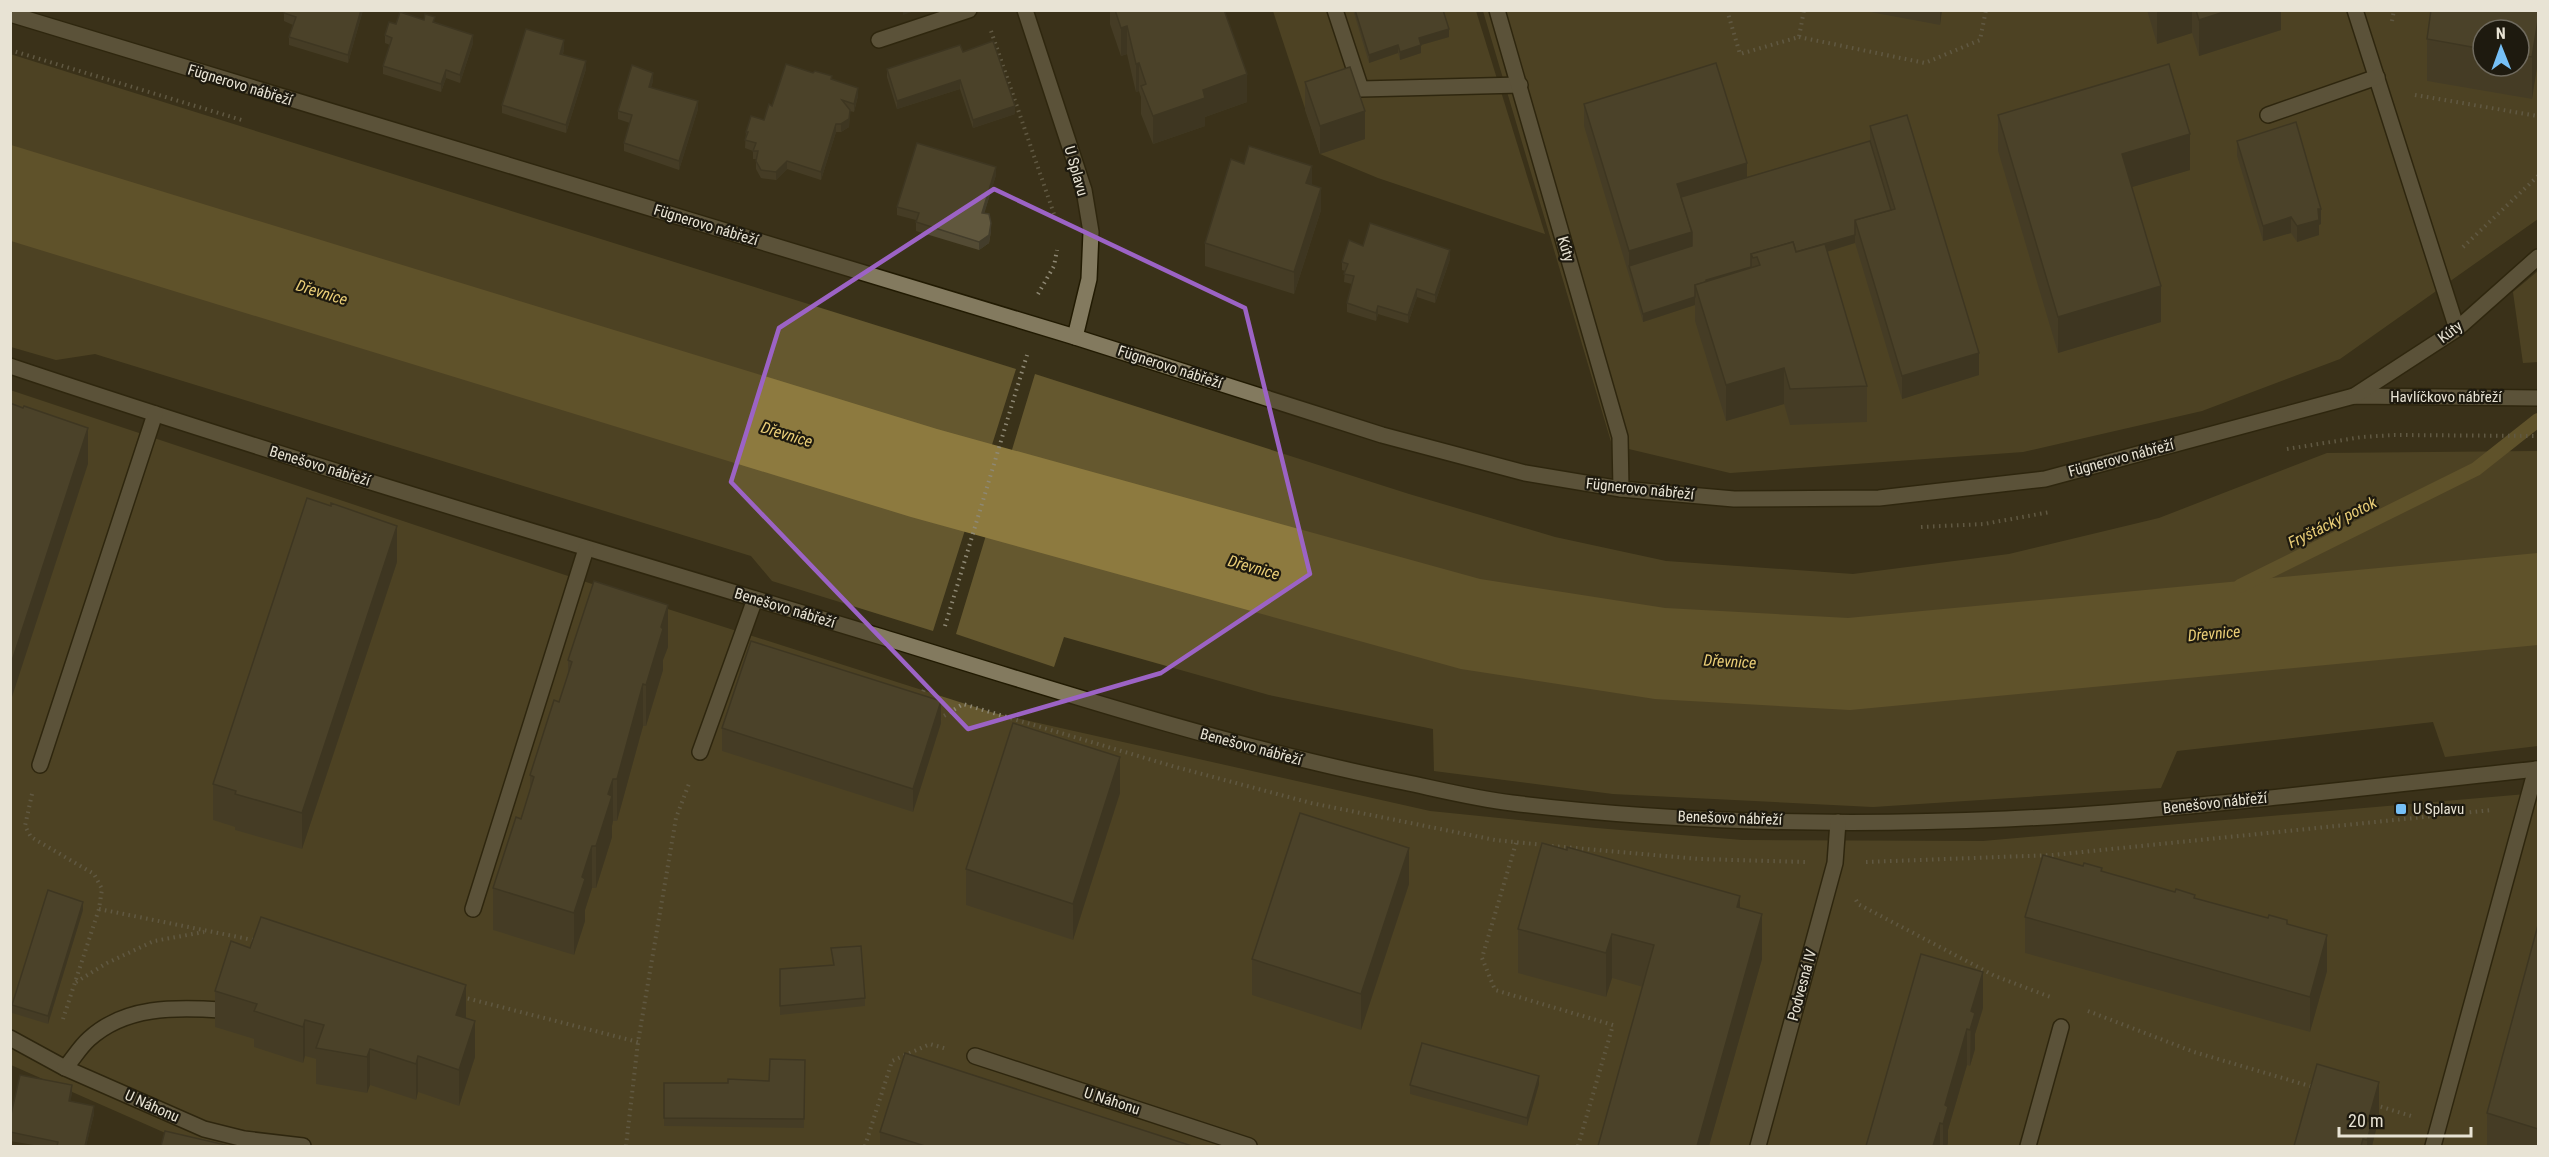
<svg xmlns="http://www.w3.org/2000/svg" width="2549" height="1157" font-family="'Roboto Condensed',sans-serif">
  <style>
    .green { fill: #65582f; fill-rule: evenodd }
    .water { fill: #8d7a3f }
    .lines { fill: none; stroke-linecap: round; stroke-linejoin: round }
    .stream { stroke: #8d7a3f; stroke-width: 14 }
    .minor-casing { stroke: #211a02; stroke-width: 18 }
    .path { stroke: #8e8874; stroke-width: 4; stroke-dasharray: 1.5 4.5; stroke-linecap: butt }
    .minor { stroke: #837a5f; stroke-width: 15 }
    .wall { fill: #534b34; fill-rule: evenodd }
    .shaded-wall { fill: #433d2b }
    .building { fill: #60573d; stroke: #433d2b; stroke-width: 1.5 }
    .marked { fill: none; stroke: #9c63c5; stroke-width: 4.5; stroke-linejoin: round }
    .poi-dot { fill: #76c0f7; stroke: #1e1a0f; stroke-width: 2 }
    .labels { text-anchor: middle; stroke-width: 4.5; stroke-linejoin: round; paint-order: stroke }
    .street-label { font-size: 15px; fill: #e8e3d4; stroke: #1e1a0f }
    .poi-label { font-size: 15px; fill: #e8e3d4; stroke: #1e1a0f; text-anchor: start }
    .water-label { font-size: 16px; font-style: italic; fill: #eace77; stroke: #1e1a0f }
  </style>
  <rect width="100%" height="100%" fill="#3a3219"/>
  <!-- green -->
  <g class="green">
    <polygon points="1273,11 1476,11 1545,234 1378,178 1320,154"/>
    <path d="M1483,11h1055v208l-198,140 -138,52 -179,41 -293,21 -118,-28zM2483,30h36v36h-36z"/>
    <polygon points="10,54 1016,369 933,631 772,581 751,556 95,354 56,360 11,347"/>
    <polygon points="2538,271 2538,362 2523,363 2513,292"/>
    <polygon points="1035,374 1409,494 1555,537 1666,561 1853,574 2009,554 2159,518 2327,453 2538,451 2538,746 2445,757 2433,722 2177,751 2161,788 1873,807 1613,794 1434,771 1433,729 1269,695 1064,637 1054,667 956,634"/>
    <polygon points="10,390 652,604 994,713 1430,811 1596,828 1742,840 1983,841 2538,793 2538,1146 195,1146 11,1065"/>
  </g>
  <!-- water -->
  <polygon class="water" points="11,145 937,429 1480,579 1665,608 1848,618 2538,553 2538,645 1850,710 1655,699 1461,669 911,517 11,241"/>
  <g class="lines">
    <!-- stream -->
    <polyline class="stream" points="2240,586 2476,469 2538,420"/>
    <!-- minor casing -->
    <g class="minor-casing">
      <g id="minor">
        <polyline points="1025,10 1084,190 1091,232 1089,279 1075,337"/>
        <polyline points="1335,10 1361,89 1520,85"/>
        <polyline points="1497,10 1620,437 1621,489"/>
        <polyline points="2355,10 2457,329"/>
        <polyline points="10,14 1075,337 1382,435 1525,473 1621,489 1734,499 1879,498 2045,479 2354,396 2538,398"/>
        <polyline points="879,40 969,10"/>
        <polyline points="2268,115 2377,77"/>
        <path d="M10,366c289,97 581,183 872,271 166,51 331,105 502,141 42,8 85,20 128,25 163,20 330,23 494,16 178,-8 355,-32 532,-50"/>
        <polyline points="2354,396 2457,329 2538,257"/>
        <polyline points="700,752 755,599"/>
        <polyline points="40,765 155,414"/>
        <polyline points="473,909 586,549"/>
        <polyline points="10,1038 65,1068 204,1129 244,1139 303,1146"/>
        <polyline points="975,1056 1249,1146"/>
        <path d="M65,1068c8,-9 15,-21 24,-29 36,-33 86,-32 132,-29"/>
        <polyline points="1758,1146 1835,863 1838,822"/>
        <polyline points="2028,1146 2061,1027"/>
        <polyline points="2433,1146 2536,769"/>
      </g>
    </g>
    <!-- path -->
    <g class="path">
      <polyline points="1727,10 1740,54 1799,37 1804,10"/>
      <polyline points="2392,21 2394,10"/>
      <polyline points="991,31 1055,217"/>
      <polyline points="1799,37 1925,63 1980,40 1986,10"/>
      <polyline points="10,50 245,121"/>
      <polyline points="2415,95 2538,116"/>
      <polyline points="2463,247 2538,176"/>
      <polyline points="1038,294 1054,266 1057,250"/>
      <polyline points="2287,449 2362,437 2394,435 2538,436"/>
      <polyline points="1921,527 1984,524 2050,512"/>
      <polyline points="945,626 1027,355"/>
      <polyline points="921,697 927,682"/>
      <polyline points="939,719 963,704 1172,766 1311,803 1495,840 1544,845"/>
      <polyline points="32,794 25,826 31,837 94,874 102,889 99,909 63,1019"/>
      <polyline points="1516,843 1482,958 1495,990 1613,1025 1578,1146"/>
      <polyline points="1552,846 1699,859 1805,862"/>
      <polyline points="1866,862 2053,855 2492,810"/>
      <polyline points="1856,900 1858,904 1995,976 2053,998"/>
      <polyline points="99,909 258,941"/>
      <polyline points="76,982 107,963 154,941 204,932"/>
      <polyline points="462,997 638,1042"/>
      <polyline points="2088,1011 2194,1052 2313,1087"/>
      <polyline points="2375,1105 2411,1116"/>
      <polyline points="626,1146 638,1042 676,818 690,781"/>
      <polyline points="865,1146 892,1061 930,1044 947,1049"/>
    </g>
    <!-- minor -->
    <use href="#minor" class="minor"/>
  </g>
  <!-- wall -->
  <g class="wall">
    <polygon points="284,10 363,10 348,63 289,45 289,37 293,25 284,21"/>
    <polygon points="1110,10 1224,10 1247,102 1205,117 1205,126 1153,144 1141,114 1141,97 1139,91 1136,92 1127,54 1121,56 1110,24"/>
    <polygon points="1353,10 1443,10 1449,37 1421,45 1421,53 1400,60 1398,53 1369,63"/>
    <polygon points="1859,10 1942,10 1940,25"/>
    <polygon points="2147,10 2281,10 2281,30 2199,56 2192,33 2157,44"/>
    <path d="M2538,10l-6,89 -105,-18v-42zM2483,30h36v36h-36z"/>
    <polygon points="435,23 473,43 460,83 446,78 441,92 383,74 383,66 390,45 385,43 385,35 396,24"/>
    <polygon points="564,49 563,54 586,69 566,133 502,113 502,105"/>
    <polygon points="963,52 1015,114 973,128 960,89 897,109 887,77 887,69"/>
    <polygon points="813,73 832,79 858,96 854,112 850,111 849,127 841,132 836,132 821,180 787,169 776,180 761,178 756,169 756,159 753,159 753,151 745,148 746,132 764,120 772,106"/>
    <polygon points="653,81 651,87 698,109 679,170 624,151 624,143 630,123 618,119 618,111"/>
    <polygon points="1305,82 1365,139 1320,154 1305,110"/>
    <polygon points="1584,104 1747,177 1870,141 1870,126 1979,375 1902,399 1855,243 1827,252 1867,386 1867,422 1790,425 1784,404 1726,421 1695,321 1695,305 1643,322 1584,126"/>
    <polygon points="1998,115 2190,170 2132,187 2161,322 2058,353 1998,151"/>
    <polygon points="2237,141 2321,224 2319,225 2319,235 2297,242 2291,233 2263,241 2237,156"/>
    <polygon points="996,175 984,213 991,231 989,243 979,250 916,231 916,220 897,215 897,207"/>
    <polygon points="1312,185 1321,210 1294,294 1205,266 1205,243"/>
    <polygon points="1363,246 1450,259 1435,303 1417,297 1408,323 1378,314 1376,321 1347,312 1347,303 1352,284 1344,282 1345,271 1342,270 1342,262"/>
    <polygon points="397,562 302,849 235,830 235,827 213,820 213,784"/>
    <polygon points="668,647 663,660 663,670 646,726 643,726 617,821 613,821 612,826 612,837 596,888 592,888 585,910 585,921 574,955 493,930 493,888 521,819 530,791 530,775 559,702 568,677 568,660"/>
    <polygon points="941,723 913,812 722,751 722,728"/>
    <polygon points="1120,793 1073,940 966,905 966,869"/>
    <polygon points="2102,872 2287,924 2327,971 2310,1032 2025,953 2025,917"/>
    <polygon points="1409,884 1361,1030 1252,995 1252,959"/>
    <polygon points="1740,908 1762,959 1709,1146 1598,1146 1643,987 1612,978 1606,997 1518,973 1518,929"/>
    <polygon points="83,910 48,1024 12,1013 12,1005"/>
    <polygon points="2538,925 2538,1146 2487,1146 2487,1113"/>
    <polygon points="831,948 865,998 865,1006 780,1015 780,969 833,965"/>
    <polygon points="215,991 466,1018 475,1057 459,1106 418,1092 416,1100 370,1085 367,1093 316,1084 316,1059 305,1056 303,1063 254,1047 254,1039 215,1027"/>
    <polygon points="1983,1008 1975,1034 1975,1049 1970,1066 1967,1065 1948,1130 1948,1143 1947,1146 1866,1146"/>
    <polygon points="805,1060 804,1128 664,1126 664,1083 728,1083 769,1081"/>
    <polygon points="1539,1084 1527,1126 1410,1094 1410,1085"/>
    <polygon points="72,1093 70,1101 94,1114 86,1146 40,1146 10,1141 10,1119"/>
    <polygon points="2379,1118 2372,1146 2294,1146"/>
    <polygon points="880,1132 1192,1146 880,1146"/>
  </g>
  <!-- shaded-wall -->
  <g class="shaded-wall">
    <polygon points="361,10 363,10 348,63 348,55"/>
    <polygon points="903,10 917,10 903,15"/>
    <polygon points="1940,10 1942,10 1940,25"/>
    <polygon points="2157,10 2192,10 2192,33 2157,44"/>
    <polygon points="2230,10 2281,10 2281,30 2199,56 2199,20"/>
    <polygon points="2538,20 2538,62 2532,99 2532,57"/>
    <polygon points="1127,26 1127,54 1121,56 1121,28"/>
    <polygon points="1449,29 1449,37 1421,45 1421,53 1400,60 1400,52 1419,38"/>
    <polygon points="473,35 473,43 460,83 460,75"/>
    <polygon points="564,40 564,49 560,62 560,54"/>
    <polygon points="1398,45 1398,53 1369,63 1369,55"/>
    <polygon points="586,61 586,69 566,133 566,125"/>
    <polygon points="1139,63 1139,91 1136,92 1136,64"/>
    <polygon points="446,70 446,78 441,92 441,84"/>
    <polygon points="653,73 653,81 649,95 649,87"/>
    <polygon points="1247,74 1247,102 1205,117 1205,126 1153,144 1153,116 1203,90"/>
    <polygon points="960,80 960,89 897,109 897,101"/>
    <polygon points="858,88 858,96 854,112 854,104"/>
    <polygon points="698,101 698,109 679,170 679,161"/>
    <polygon points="1015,106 1015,114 973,128 973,120"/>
    <polygon points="850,110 849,127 841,132 841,124"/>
    <polygon points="1365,111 1365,139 1320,154 1320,126"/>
    <polygon points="836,124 836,132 821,180 821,172"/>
    <polygon points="2190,134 2190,170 2122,190 2122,154"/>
    <polygon points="787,161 787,169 776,180 776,172"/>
    <polygon points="1747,163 1747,185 1679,206 1677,184"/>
    <polygon points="1312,166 1312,189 1306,183"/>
    <polygon points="996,167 996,175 982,221 982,213"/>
    <polygon points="1321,188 1321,210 1294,294 1294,272"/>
    <polygon points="2318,209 2321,209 2321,224 2319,225 2319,235 2297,242 2297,226"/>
    <polygon points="2291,217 2291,233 2263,241 2263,226"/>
    <polygon points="991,223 991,231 989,243 979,250 979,242"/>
    <polygon points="1692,232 1692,254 1629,266 1629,274 1629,251"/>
    <polygon points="1855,235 1855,243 1760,272 1760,265"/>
    <polygon points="1450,250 1450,259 1435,303 1435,295"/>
    <polygon points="1751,267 1751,275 1706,288 1706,280"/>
    <polygon points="2161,286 2161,322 2058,353 2058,317"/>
    <polygon points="1417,289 1417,297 1408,323 1408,315"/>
    <polygon points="1695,297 1695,305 1643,322 1643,314"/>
    <polygon points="1378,306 1378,314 1376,321 1376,313"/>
    <polygon points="1979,353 1979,375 1902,399 1902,376"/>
    <polygon points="1784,368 1784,404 1726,421 1726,385"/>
    <polygon points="88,428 88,464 10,703 10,667"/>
    <polygon points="397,526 397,562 302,849 302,813"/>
    <polygon points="668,605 668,647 663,660 663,670 646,726 646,685 661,627"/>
    <polygon points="643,684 643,726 617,821 617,779"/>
    <polygon points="941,701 941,723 913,812 913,789"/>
    <polygon points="1120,757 1120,793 1073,940 1073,904"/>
    <polygon points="613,779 613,821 612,826 612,837 596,888 596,846 608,794"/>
    <polygon points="592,846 592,888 585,910 585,921 574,955 574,913 582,877"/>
    <polygon points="1409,848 1409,884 1361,1030 1361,994"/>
    <polygon points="1740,896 1740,941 1737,907"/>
    <polygon points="83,902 83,910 48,1024 48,1016"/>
    <polygon points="1762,914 1762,959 1709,1146 1697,1146"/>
    <polygon points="1612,934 1612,978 1606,997 1606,953"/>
    <polygon points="2327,935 2327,971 2310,1032 2310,997"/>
    <polygon points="1983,972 1983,1008 1975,1034 1975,1049 1970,1066 1971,1011"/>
    <polygon points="466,985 466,1021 456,1015"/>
    <polygon points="305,1020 305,1056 303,1063 303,1027"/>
    <polygon points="475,1021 475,1057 459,1106 459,1070"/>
    <polygon points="1967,1029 1967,1065 1948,1130 1948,1143 1947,1146 1943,1146 1943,1124 1945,1105"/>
    <polygon points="370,1049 370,1085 367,1093 367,1057"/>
    <polygon points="418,1056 418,1092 416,1100 416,1064"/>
    <polygon points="1539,1076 1539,1084 1527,1126 1527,1118"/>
    <polygon points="2379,1082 2379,1118 2372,1146 2367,1146 2368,1121"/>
    <polygon points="72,1085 72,1093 69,1109 69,1101"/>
    <polygon points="94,1106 94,1114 86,1146 85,1146"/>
    <polygon points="1940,1123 1940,1146 1933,1146"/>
  </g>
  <!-- building -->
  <g class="building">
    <polygon points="284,10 361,10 348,55 289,37 296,17 284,13"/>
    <polygon points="1115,10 1224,10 1247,74 1203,90 1205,98 1153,116 1141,86 1146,84 1139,63 1136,64 1127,26 1121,28"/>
    <polygon points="1355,10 1443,10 1449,29 1419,38 1421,45 1400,52 1398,45 1369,55"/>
    <polygon points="2196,10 2230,10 2199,20"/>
    <polygon points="2431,10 2538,10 2538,20 2532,57 2519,55 2519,30 2483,30 2483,49 2427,39"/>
    <polygon points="400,12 424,20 425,14 435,17 433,22 473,35 460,75 446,70 441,84 383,66 392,38 385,35 389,22 396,24"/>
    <polygon points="526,29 564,40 560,54 586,61 566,125 502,105"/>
    <polygon points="993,41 1015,106 973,120 960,80 897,101 887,69 960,45 963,52"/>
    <polygon points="1716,63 1747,163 1677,184 1692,232 1629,251 1584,104"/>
    <polygon points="786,64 813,73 815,71 832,76 831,79 858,88 854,104 842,100 850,110 849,119 841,124 836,124 821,172 787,161 776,172 761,170 756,161 758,151 753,151 756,143 745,140 748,132 746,132 751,116 764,120 769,104 772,106"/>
    <polygon points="2169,64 2190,134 2122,154 2161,286 2058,317 1998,115"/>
    <polygon points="632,65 653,73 649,87 698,101 679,161 624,143 632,115 618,111"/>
    <polygon points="1350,67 1365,111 1320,126 1305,82"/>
    <polygon points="1907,115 1979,353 1902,376 1855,220 1895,209 1870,126"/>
    <polygon points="2296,122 2321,209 2318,209 2319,220 2297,226 2291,217 2263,226 2237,141"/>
    <polygon points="1870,141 1891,210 1855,220 1855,235 1796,252 1793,242 1751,254 1751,267 1706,280 1706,282 1695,285 1695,297 1643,314 1629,266 1692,246 1692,232 1681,197"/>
    <polygon points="917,143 996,167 982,213 989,214 991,223 989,235 979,242 916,222 919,213 897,207"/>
    <polygon points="1249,146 1312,166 1306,183 1321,188 1294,272 1205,243 1231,159 1244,164"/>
    <polygon points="1370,223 1450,250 1435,295 1417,289 1408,315 1378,306 1376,313 1347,303 1354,276 1344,274 1348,264 1342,262 1349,240 1363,246"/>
    <polygon points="1793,242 1796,252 1825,244 1867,386 1790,389 1784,368 1726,385 1695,285 1760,265 1757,257 1753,258 1751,254"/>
    <polygon points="10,403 23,408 24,406 88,428 10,667"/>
    <polygon points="307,498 331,506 331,503 397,526 302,813 235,794 236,791 213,784"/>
    <polygon points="594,581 668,605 661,627 663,629 646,685 643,684 617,779 613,779 608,794 612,796 596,846 592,846 582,877 585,879 574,913 493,888 516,817 521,819 534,777 530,775 554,700 559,702 572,662 568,660"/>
    <polygon points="751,641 941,701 913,789 722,728"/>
    <polygon points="1013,723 1120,757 1073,904 966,869"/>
    <polygon points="1300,813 1409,848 1361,994 1252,959"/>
    <polygon points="1542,843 1567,850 1567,847 1740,896 1737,907 1762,914 1697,1146 1598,1146 1654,945 1612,934 1606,953 1518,929"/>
    <polygon points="2043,855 2083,866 2084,863 2102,868 2101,871 2175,892 2176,889 2195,895 2194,898 2268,918 2269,915 2287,920 2287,924 2327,935 2310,997 2025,917"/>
    <polygon points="48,890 83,902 48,1016 12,1005"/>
    <polygon points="261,917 466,985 456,1015 475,1021 459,1070 418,1056 416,1064 370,1049 367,1057 316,1048 324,1025 305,1020 303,1027 254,1011 257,1004 215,991 231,941 250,948"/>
    <polygon points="2538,925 2538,1129 2487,1113"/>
    <polygon points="861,946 865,998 780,1006 780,969 834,965 831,948"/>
    <polygon points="1921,954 1983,972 1971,1011 1975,1013 1970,1030 1967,1029 1945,1105 1948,1107 1943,1124 1940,1123 1933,1146 1866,1146"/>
    <polygon points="1422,1043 1539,1076 1527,1118 1410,1085"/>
    <polygon points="905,1053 1192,1146 925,1146 880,1132"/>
    <polygon points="770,1059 805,1060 804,1119 664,1118 664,1083 728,1083 728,1079 769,1081"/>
    <polygon points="2317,1064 2379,1082 2368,1121 2372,1123 2367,1140 2363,1139 2361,1146 2294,1146"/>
    <polygon points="20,1075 72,1085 69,1101 94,1106 85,1146 57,1146 58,1142 10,1132 10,1119"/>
    <polygon points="165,1131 230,1146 161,1146"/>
  </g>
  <!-- marked area -->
  <path d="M0 0H2549V1157H0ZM994,189l251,119 65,266 -149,99 -193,56 -237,-247 48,-154z" fill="#3a3219" fill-opacity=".55" fill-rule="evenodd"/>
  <path class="marked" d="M994,189l251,119 65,266 -149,99 -193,56 -237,-247 48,-154z"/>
  <!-- markers -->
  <rect class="poi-dot" x="2395" y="803" width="12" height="12" rx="3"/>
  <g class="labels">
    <!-- street labels -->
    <g class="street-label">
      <text transform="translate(240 85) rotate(17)" y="5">Fügnerovo nábřeží</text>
      <text transform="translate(1076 171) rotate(74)" y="5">U Splavu</text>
      <text transform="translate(706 225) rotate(17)" y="5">Fügnerovo nábřeží</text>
      <text transform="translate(1566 249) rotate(74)" y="5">Kúty</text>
      <text transform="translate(2450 332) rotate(-37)" y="5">Kúty</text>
      <text transform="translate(1170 367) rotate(18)" y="5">Fügnerovo nábřeží</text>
      <text x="2446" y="402">Havlíčkovo nábřeží</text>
      <text transform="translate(2121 458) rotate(-15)" y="5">Fügnerovo nábřeží</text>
      <text transform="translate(320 466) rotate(17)" y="5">Benešovo nábřeží</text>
      <text transform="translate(1640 489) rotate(6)" y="5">Fügnerovo nábřeží</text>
      <text transform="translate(785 608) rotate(17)" y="5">Benešovo nábřeží</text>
      <text transform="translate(1251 747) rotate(15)" y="5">Benešovo nábřeží</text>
      <text transform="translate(2215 803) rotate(-6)" y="5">Benešovo nábřeží</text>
      <text transform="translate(1730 818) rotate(2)" y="5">Benešovo nábřeží</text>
      <text transform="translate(1802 985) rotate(-75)" y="5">Podvesná IV</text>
      <text transform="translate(1112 1101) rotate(18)" y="5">U Náhonu</text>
      <text transform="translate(152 1106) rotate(24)" y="5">U Náhonu</text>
    </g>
    <!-- poi labels -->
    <g class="poi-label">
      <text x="2413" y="814">U Splavu</text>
    </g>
    <!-- water labels -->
    <g class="water-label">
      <text transform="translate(322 292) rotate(17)" y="6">Dřevnice</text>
      <text transform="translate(787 434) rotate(17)" y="6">Dřevnice</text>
      <text transform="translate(2332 522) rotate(-26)" y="6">Fryštácký potok</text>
      <text transform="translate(1254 567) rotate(16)" y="6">Dřevnice</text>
      <text transform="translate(2214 633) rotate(-5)" y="6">Dřevnice</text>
      <text transform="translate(1730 661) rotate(3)" y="6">Dřevnice</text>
    </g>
  </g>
  <!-- border -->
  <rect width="2549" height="1157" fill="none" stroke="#e8e3d4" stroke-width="24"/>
  <!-- north arrow -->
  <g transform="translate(2501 48) rotate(359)"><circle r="28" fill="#1e1a0f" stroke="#6f6a5e" stroke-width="1.5"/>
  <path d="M0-4.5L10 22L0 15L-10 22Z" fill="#76c0f7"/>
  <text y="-9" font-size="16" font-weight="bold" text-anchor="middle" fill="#e8e3d4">N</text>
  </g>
  <!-- scale -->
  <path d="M2339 1127v9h132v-9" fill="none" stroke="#e8e3d4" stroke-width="3"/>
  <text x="2348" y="1127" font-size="18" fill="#e8e3d4" stroke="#1e1a0f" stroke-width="4.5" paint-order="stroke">20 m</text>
</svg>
